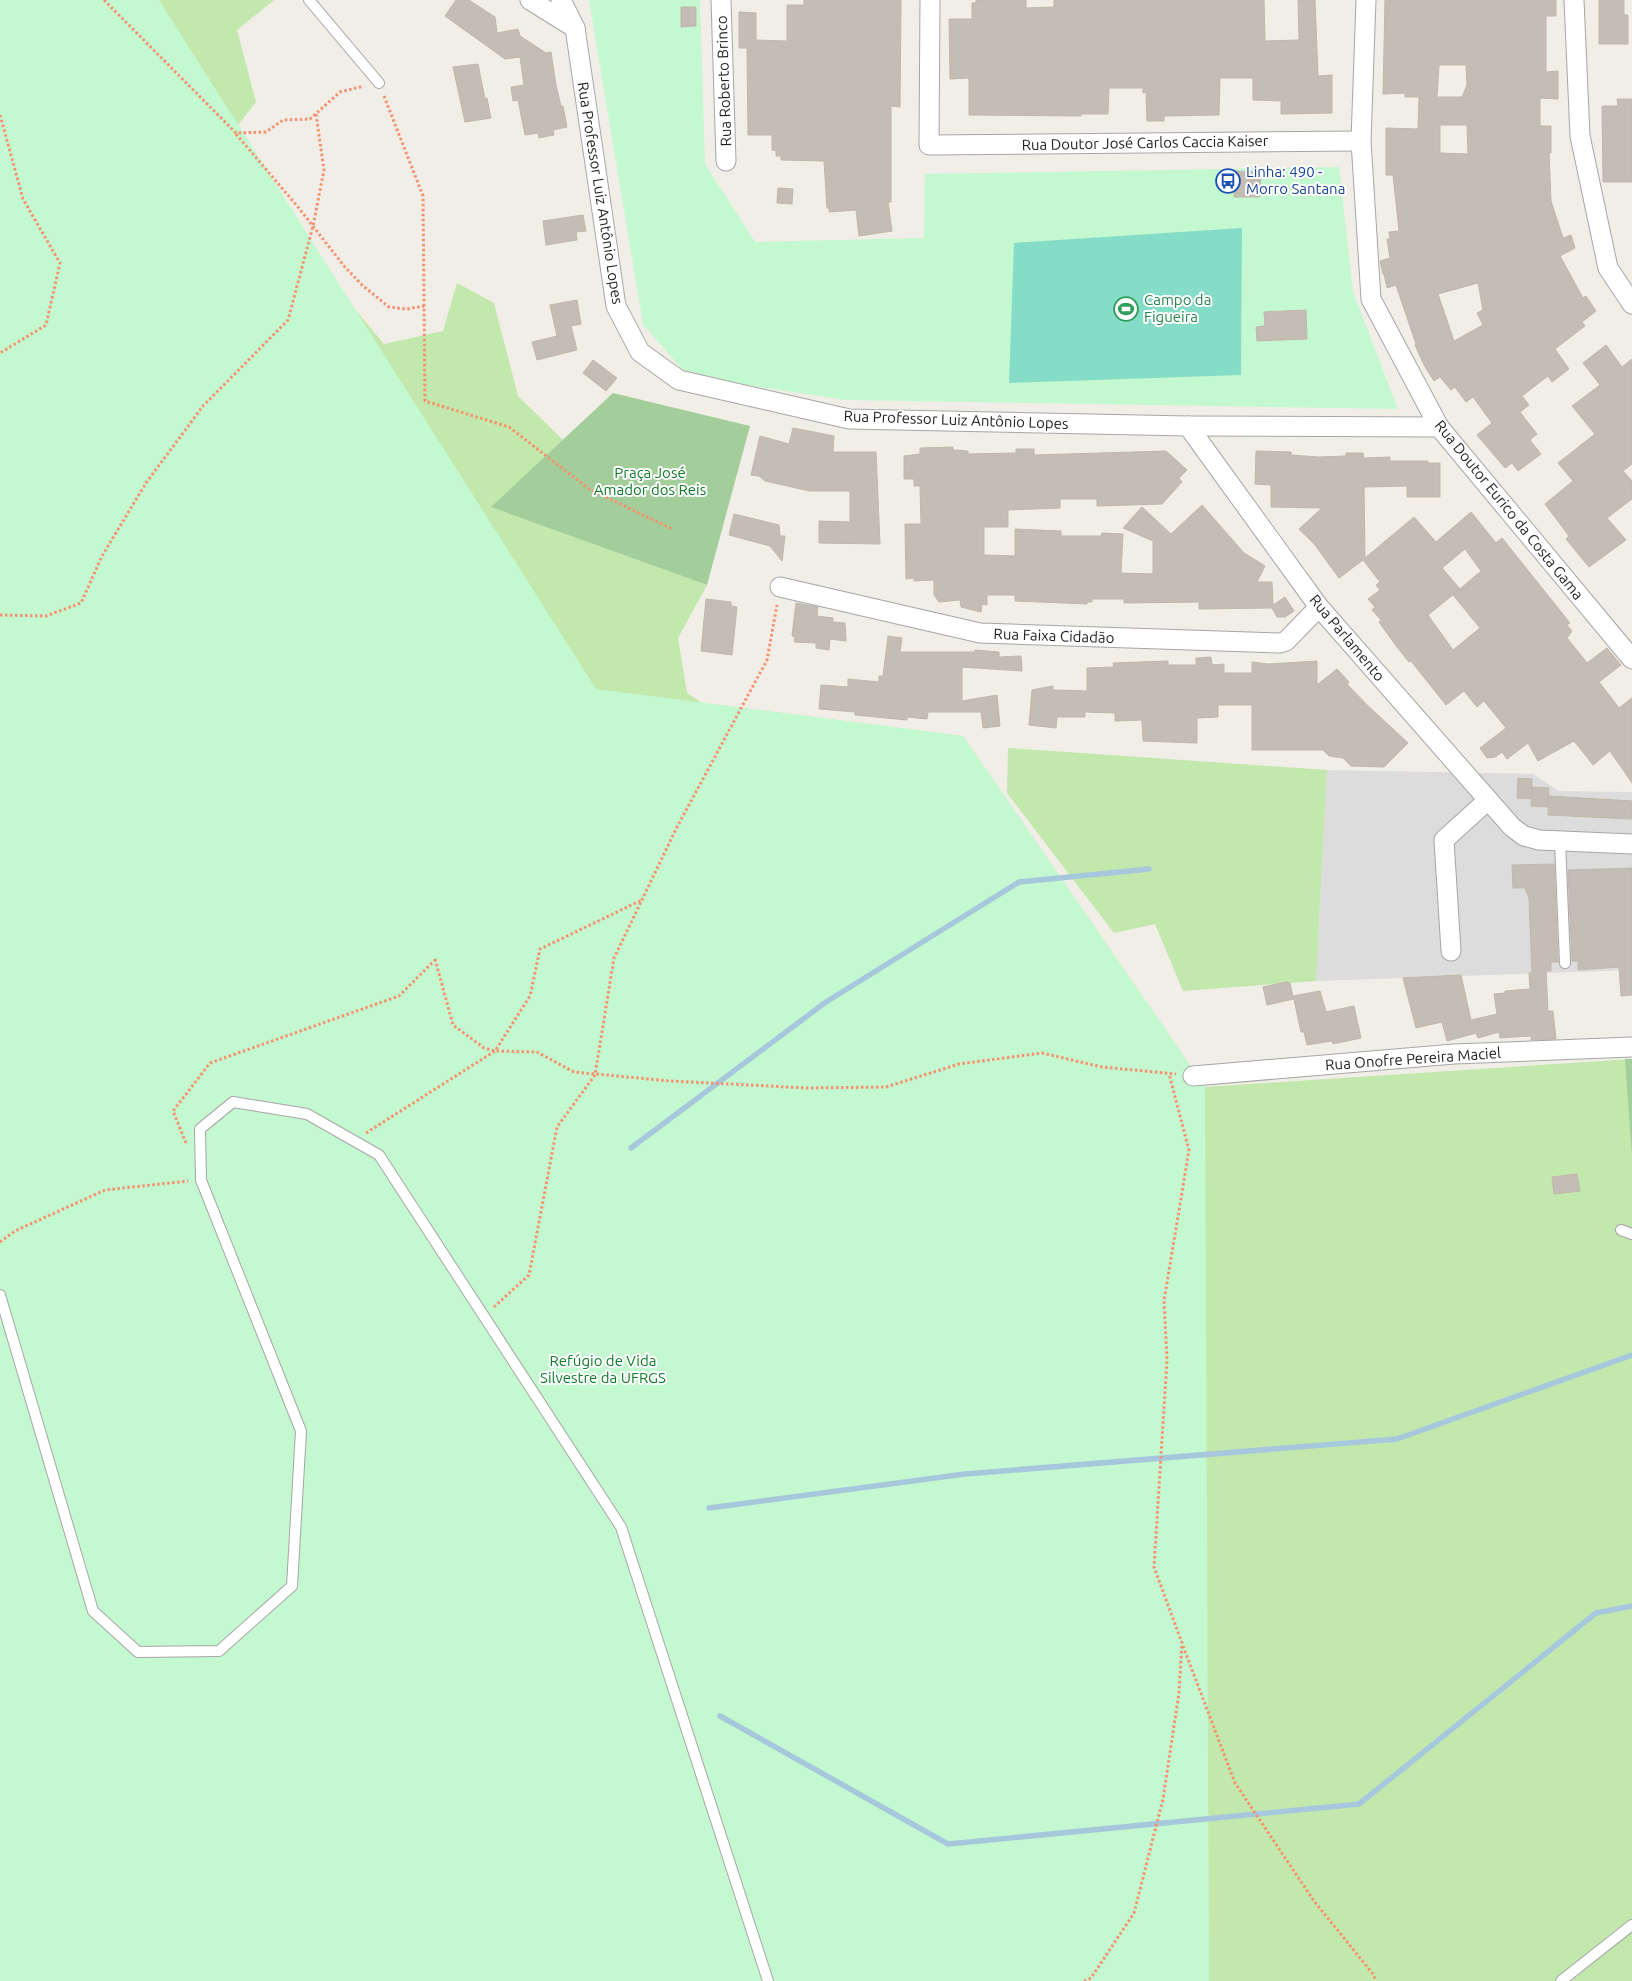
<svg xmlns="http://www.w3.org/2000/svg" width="1632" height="1981" font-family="Ubuntu,sans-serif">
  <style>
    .residential { fill: #dddcdc }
    .grass { fill: #c2e8ad }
    .forest { fill: #a3ce9b }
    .park { fill: #c4f8d0 }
    .pitch { fill: #86ddc7 }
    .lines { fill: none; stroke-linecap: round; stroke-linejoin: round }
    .stream { stroke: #a7c8dc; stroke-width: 5.5 }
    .building { fill: #c4bdb5; stroke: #c1b7a8; fill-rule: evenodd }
    .lane-casing { stroke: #a6a6a6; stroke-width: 12 }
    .street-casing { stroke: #a6a6a6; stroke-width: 21 }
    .path { stroke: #f69170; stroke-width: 3; stroke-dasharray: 2.5 2.5; stroke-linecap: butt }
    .lane { stroke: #fff; stroke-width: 10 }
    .street { stroke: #fff; stroke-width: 19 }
    .labels { text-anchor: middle; stroke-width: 4; stroke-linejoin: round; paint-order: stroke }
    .street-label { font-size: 15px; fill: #1f1f1f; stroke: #fff }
    .transit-label { font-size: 15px; fill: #164399; stroke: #fff; text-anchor: start }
    .leisure-label { font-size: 15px; fill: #27864d; stroke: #fff; text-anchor: start }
    .park-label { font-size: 15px; fill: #0e7c27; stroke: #fff }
  </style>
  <rect width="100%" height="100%" fill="#f0eee6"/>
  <!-- residential -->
  <polygon class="residential" points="1327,770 1533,774 1559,791 1632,792 1632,970 1316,981"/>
  <!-- grass -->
  <g class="grass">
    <polygon points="0,0 274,0 237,30 256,102 238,125 353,307 384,344 443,331 457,283 494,303 518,396 563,440 492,507 707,585 678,638 687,693 702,703 963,736 1205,1087 1632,1059 1632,1981 0,1981"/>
    <polygon points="1008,748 1327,770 1316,981 1183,991 1155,924 1114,933 1007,793"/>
  </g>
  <!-- forest -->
  <g class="forest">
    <polygon points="613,393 750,426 707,585 491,507"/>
    <polygon points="1625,1059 1632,1059 1632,1156"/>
  </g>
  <!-- park -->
  <g class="park">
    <polygon points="0,0 159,0 596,689 963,736 1205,1087 1209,1981 0,1981"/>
    <polygon points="589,0 700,0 705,164 755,242 924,238 925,174 1339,167 1353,292 1398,409 846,400 688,376 643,324"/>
  </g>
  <!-- pitch -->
  <polygon class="pitch" points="1242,228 1241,375 1009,383 1014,243"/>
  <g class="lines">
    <!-- stream -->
    <g class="stream">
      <polyline points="631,1148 826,1002 1019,882 1149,869"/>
      <polyline points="709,1508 965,1474 1397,1439 1632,1355"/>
      <polyline points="720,1716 948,1844 1359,1804 1596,1613 1632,1606"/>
    </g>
  </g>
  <!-- building -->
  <g class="building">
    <polygon points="456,0 469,0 495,17 497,33 518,29 520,36 546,53 551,52 556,85 561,106 563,106 567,127 553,130 554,135 539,138 538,133 525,135 518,100 513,101 511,87 524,85 520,57 505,59 445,16"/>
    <polygon points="804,0 901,0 900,107 891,106 891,202 888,202 892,231 859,236 856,210 829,212 829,208 827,208 824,161 781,160 781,156 776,156 776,151 772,150 772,135 748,135 747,48 739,48 739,12 756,13 756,40 787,41 787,5 804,5"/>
    <polygon points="976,0 1026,0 1026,8 1054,7 1054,0 1264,0 1265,41 1299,40 1298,0 1315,0 1318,76 1332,75 1332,113 1281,114 1281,101 1253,100 1253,78 1220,78 1219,115 1164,116 1164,121 1147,121 1146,92 1143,93 1143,88 1109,88 1108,114 1081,114 1081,116 969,115 969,78 950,79 949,19 972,19 972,3 976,3"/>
    <path d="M1385,0h171v16h-10v56l12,-1v28l-18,-1v28h11v27h-2l2,48 12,37 8,-3 4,13 -15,8 23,42 3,-2 10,15 -14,11 3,4 -30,23 14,20 -17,13 -4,-6 -26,20 7,9 -9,7 17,22 -7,6 11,14 -23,17 -6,-8 -7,5 -28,-33 15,-12 -19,-26 -7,5 -11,-15 -4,3 -11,-13 -6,4 -10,-16 -9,-20 1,-1 -20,-59 -9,3 -3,-14h-1l-3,-13 10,-3 -3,-19h3l-1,-7 10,-1 -6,-56h-7v-47l32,1 1,-32h-14v-4l-22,1zM1439,65h27l1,20 -5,12h-25zM1440,125h27l1,29 -28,-1zM1478,283l5,27 -6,3 6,12 -29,16 -16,-47z"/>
    <polygon points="1599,0 1624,0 1624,15 1628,15 1628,44 1599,44"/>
    <polygon points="681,7 696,7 696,26 681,27"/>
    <polygon points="478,64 485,99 487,98 491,118 465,122 453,67"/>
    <polygon points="1617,99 1632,99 1632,182 1603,182 1602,106 1618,106"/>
    <polygon points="1235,171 1261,172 1260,197 1234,197"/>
    <polygon points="778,188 793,189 792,204 777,203"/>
    <polygon points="583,215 586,231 576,232 577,240 546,245 543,221"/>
    <polygon points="577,300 581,324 571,326 577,350 537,360 532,342 557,336 550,305"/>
    <polygon points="1306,310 1307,339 1257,341 1256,327 1265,326 1264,312"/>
    <polygon points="1606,345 1622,367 1632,359 1632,464 1623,471 1632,481 1632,499 1607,518 1626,540 1589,567 1566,539 1569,536 1545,504 1573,481 1558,463 1595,434 1572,406 1600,385 1583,363"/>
    <polygon points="593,360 617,378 606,391 583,373"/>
    <polygon points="793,428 834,436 833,452 876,452 880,544 819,543 819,521 850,522 850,491 810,491 765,481 759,476 751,475 760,436 789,444"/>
    <polygon points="953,447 953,450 968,451 968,454 1016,453 1016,449 1034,449 1034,455 1166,451 1187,470 1179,478 1182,482 1162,504 1097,506 1097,499 1060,499 1060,508 1008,510 1008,527 984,527 984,555 1015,556 1015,529 1061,531 1061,536 1101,536 1102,533 1123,534 1121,573 1153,574 1153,541 1123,528 1142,507 1171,534 1202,505 1244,553 1265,566 1257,582 1272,582 1273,605 1285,597 1294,611 1285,617 1277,617 1272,608 1199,609 1199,602 1124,603 1124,599 1092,599 1092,602 1087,602 1087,604 1015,601 1015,595 987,595 987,605 982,604 981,612 961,607 960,600 939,602 934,595 934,580 914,581 914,578 906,579 905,524 921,524 920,486 914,486 914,479 904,479 904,456 920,454 920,448"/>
    <path d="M1256,451l35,1v3l27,2 28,-1v-3h17l1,5 26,-1v4h38v2h12v34h-33v-11l-43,1 1,71 49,-41 22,25 35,-30 25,31 6,-5 68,85 -3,2 5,6 -5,7 20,25 20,-15 14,17 -22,17 20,26 13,-10v85l-22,-32 -17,14 -19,-24 -36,20 -10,-18 -21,16 -5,-7 -7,5 -8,1 -7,-10 26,-20 -22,-27 -7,6 -13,-16 -18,14 -35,-44 -2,1 -12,-15 -18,-25 2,-2 -9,-10 3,-3 -7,-8 12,-9 -4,-5 4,-3 -17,-22 -24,18 -24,-33 -16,-16 23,-21 -51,-1v-22l-16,-1zM1465,549l16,22 -28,24 27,33 -27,22 -25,-35 32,-26 -18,-21z"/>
    <polygon points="734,514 779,525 780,536 785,536 782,561 770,546 729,535"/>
    <polygon points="706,599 731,602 731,606 737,607 732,655 701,651"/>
    <polygon points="796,603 818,607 817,616 833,618 833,622 845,623 846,641 830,639 829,650 816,648 816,643 794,642 795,637 792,636"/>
    <polygon points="888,636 902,638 900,652 975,652 975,650 999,652 999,657 1021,656 1022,671 962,667 962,701 997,695 1000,726 983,728 981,712 928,712 927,719 907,717 907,720 855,715 855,712 819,709 821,685 848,687 848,679 879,682 879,676 883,676"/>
    <polygon points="1211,657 1212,665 1224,664 1224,673 1252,673 1252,662 1268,664 1317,661 1317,685 1337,669 1349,682 1347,684 1365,703 1408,743 1384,767 1351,766 1343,758 1329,756 1323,750 1252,750 1252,705 1218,705 1218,717 1197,718 1197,743 1143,741 1142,720 1115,721 1115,713 1085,712 1085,717 1057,717 1056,728 1029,725 1032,690 1053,686 1053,690 1087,691 1087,668 1114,667 1113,663 1168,661 1168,665 1196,665 1196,658"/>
    <polygon points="1518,778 1532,779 1532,796 1532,787 1549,788 1548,807 1531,806 1532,799 1517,798"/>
    <polygon points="1549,796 1632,801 1632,819 1548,815"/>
    <polygon points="1554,864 1558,962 1551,962 1551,971 1546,971 1548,1011 1553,1011 1556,1039 1531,1040 1531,1036 1500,1038 1499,1032 1478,1038 1476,1033 1447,1041 1442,1022 1416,1028 1403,978 1461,975 1471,1020 1497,1014 1494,994 1505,993 1505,991 1530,989 1529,973 1532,973 1529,898 1525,888 1513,888 1512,865"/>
    <polygon points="1632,868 1632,995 1621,996 1619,967 1578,970 1578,961 1572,961 1568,870"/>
    <polygon points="1286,982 1290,983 1293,996 1320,991 1326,1012 1354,1006 1361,1038 1333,1044 1332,1041 1307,1045 1304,1032 1301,1032 1300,1028 1294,999 1267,1005 1263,987"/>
    <polygon points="1577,1174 1580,1191 1554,1194 1552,1177"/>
  </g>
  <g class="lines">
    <!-- lane casing -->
    <g class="lane-casing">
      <g id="lane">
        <polyline points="309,0 379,83"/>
        <polyline points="1560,841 1565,963"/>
        <polyline points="1621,1230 1632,1234"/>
        <polyline points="0,1295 93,1611 138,1652 219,1651 292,1586 301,1431 201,1180 200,1129 233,1102 307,1114 379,1155 621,1527 768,1981"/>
        <polyline points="1561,1981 1632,1925"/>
      </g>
    </g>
    <!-- street casing -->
    <g class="street-casing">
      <g id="street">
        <polyline points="530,0 575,28"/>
        <polyline points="561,0 575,28 616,306 640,352 679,380 849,419 1188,426 1439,427"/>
        <polyline points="721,0 726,161"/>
        <polyline points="930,0 929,145 1361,141"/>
        <polyline points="1366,0 1361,141 1371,299 1439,427 1632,659"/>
        <polyline points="1574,0 1580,136 1608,268 1632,304"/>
        <polyline points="1188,426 1319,607 1512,827 1524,836 1539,840 1632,844"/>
        <polyline points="780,587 980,633 1280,643 1286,641 1319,607"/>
        <polyline points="1451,951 1444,840 1488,800"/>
        <polyline points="1193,1076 1454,1054 1632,1047"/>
      </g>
    </g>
    <!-- path -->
    <g class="path">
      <polyline points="104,0 236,133 266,132 283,120 310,119 340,92 364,86"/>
      <polyline points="384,96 423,196 425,401 509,427 589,489 672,529"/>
      <polyline points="0,115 23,199 60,263 46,325 0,353"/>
      <polyline points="236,134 298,207 344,266 363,286 389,307 407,309 424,306"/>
      <polyline points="0,615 46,616 81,603 102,556 146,483 203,406 288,320 313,226 324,170 316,114"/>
      <polyline points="435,959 453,1025 484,1048 495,1051 537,1052 574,1072 670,1081 808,1088 886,1087 959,1064 1042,1053 1102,1067 1176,1074"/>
      <polyline points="366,1133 495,1051 530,996 540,949 642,900"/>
      <polyline points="186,1143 173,1111 210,1063 399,996 435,960"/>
      <polyline points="0,1242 15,1231 105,1190 188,1181"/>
      <polyline points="494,1307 529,1275 557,1127 595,1075 614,958 676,829 767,660 777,605"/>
      <polyline points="1183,1646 1235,1783 1314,1901 1373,1974 1376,1981"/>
      <polyline points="1084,1981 1091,1978 1134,1913 1163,1799 1179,1693 1182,1643 1154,1567 1167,1360 1164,1301 1189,1150 1169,1074"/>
    </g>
    <!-- lane -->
    <use href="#lane" class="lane"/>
    <!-- street -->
    <use href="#street" class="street"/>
  </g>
  <!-- icons -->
  <defs>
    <g id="bus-ring" transform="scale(1.25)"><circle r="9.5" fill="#fff" stroke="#1a4fb4" stroke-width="1.5"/><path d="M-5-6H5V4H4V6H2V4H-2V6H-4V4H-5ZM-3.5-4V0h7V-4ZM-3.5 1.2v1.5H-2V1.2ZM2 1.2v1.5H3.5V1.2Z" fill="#1a4fb4"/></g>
    <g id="stadium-ring" transform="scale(1.25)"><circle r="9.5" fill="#fff" stroke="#2e9e5b" stroke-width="1.5"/><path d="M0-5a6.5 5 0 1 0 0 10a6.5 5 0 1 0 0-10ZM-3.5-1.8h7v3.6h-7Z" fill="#2e9e5b"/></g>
  </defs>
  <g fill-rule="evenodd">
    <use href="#bus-ring" x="1228" y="181"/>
    <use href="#stadium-ring" x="1126" y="309"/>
  </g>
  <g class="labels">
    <!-- street labels -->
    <g class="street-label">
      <text transform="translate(724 81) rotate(-92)" y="5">Rua Roberto Brinco</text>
      <text transform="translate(1145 143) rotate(-1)" y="5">Rua Doutor José Carlos Caccia Kaiser</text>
      <text transform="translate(600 193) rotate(81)" y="5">Rua Professor Luiz Antônio Lopes</text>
      <text transform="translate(956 420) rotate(2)" y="5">Rua Professor Luiz Antônio Lopes</text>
      <text transform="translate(1509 510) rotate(51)" y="5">Rua Doutor Eurico da Costa Gama</text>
      <text transform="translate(1054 636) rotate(2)" y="5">Rua Faixa Cidadão</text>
      <text transform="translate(1347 638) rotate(50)" y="5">Rua Parlamento</text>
      <text transform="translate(1413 1059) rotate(-4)" y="5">Rua Onofre Pereira Maciel</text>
    </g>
    <!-- transit labels -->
    <g class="transit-label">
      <text x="1246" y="177">Linha: 490 -<tspan x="1246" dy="17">Morro Santana</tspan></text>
    </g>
    <!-- leisure labels -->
    <g class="leisure-label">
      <text x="1144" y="305">Campo da<tspan x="1144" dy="17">Figueira</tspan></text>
    </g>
    <!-- park labels -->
    <g class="park-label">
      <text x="650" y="478">Praça José<tspan x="650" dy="17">Amador dos Reis</tspan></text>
      <text x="603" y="1366">Refúgio de Vida<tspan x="603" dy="17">Silvestre da UFRGS</tspan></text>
    </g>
  </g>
</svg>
